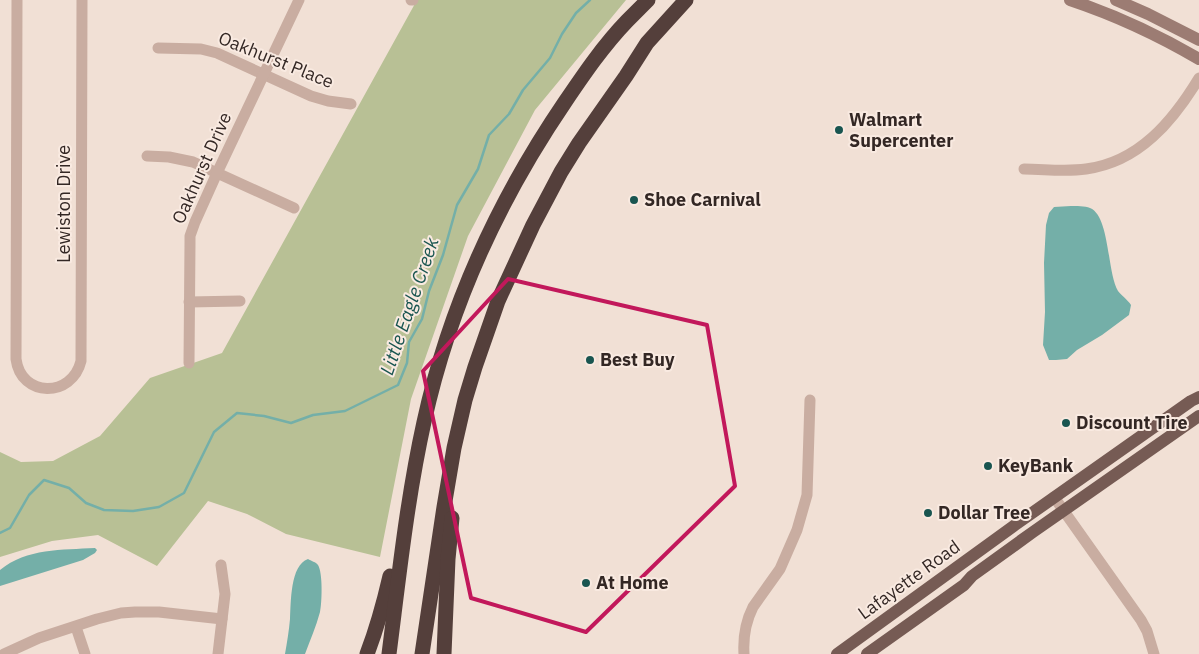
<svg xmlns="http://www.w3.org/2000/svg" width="1199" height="654" font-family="'IBM Plex Sans',sans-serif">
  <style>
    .green { fill: #b8c095 }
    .water { fill: #74afa8 }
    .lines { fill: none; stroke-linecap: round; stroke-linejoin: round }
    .stream { stroke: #74afa8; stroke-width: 2.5 }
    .street { stroke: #c9ada1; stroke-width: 11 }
    .secondary { stroke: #9c7c73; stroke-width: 12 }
    .primary { stroke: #765b54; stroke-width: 12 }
    .highway { stroke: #543f3b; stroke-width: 15 }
    .marked { fill: none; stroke: #c2185b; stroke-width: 4; stroke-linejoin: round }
    .poi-dot { fill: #195550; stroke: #f9eae1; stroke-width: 2 }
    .labels { text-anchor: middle; stroke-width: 4; stroke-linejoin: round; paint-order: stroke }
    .street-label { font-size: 18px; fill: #332724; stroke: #f9eae1 }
    .poi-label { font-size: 18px; font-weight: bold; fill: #332724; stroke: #f9eae1; text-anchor: start }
    .water-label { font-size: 19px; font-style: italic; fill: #195550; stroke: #f9eae1 }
  </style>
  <rect width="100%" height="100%" fill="#f1e0d5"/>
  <!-- green -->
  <polygon class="green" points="417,0 626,0 535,110 468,236 411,399 380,557 286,534 247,514 208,501 157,566 98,535 52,541 0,557 0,452 21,462 53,461 100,436 150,378 222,353"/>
  <!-- water -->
  <g class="water">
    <path d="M1071,206c5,0 14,0 19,2 20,8 17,65 28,83 2,3 10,9 13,14l-2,10 -27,20 -25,15 -10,9 -11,1h-7l-6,-15 2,-33 -1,-49 2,-38 3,-12 5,-6z"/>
    <path d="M95,548l2,2 -2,3 -12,7 -83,26v-16c27,-22 62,-20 95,-22z"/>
    <path d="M308,559c3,2 8,3 10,6 5,8 4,38 2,47 -4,15 -10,28 -15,42h-20c2,-12 4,-23 5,-35 1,-16 0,-54 18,-60z"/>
  </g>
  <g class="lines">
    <!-- stream -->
    <polyline class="stream" points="0,533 10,528 29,495 44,480 69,488 86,503 104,510 133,511 159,507 184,493 214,432 237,413 264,416 291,423 313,415 345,411 398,385 407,363 409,342 422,319 429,291 443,255 457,205 478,169 489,135 509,114 523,90 550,58 562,34 576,13 590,0"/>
    <!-- street -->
    <g class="street">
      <path d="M17,0l-1,359c5,39 56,39 65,2l1,-361"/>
      <polyline points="411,0 413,0"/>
      <polyline points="158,48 201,49 217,53 311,96 328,101 351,104"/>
      <polyline points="147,156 169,157 193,162 294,208"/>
      <path d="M1024,169c20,0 41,3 62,0 53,-7 87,-48 113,-91"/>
      <polyline points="189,302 240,301"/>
      <polyline points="189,363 190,243 190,236 195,222 217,173 299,0"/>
      <polyline points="1054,497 1141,620 1147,631 1154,654"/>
      <polyline points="76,627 85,654"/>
      <polyline points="4,654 39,638 97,619 121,613 135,612 159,612 222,619"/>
      <polyline points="218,654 225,594 221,565"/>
      <path d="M744,654c-1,-16 2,-33 9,-47l27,-38 17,-39 10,-35 3,-95"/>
    </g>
    <!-- secondary -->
    <g class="secondary">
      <path d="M1070,0c45,15 88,35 129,59"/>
      <polyline points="1116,0 1148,14 1199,40"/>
    </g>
    <!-- primary -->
    <g class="primary">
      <polyline points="837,654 1015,525 1191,401 1199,397"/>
      <polyline points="867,654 964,585 972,576 1033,532 1199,416"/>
    </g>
    <!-- highway -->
    <g class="highway">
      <path d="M367,654c10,-26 17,-52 23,-78"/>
      <path d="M389,654c10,-78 18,-155 35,-232 25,-114 75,-223 141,-320 19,-28 38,-56 62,-81 7,-7 14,-14 21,-21"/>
      <polyline points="422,654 444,507 454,448 465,400 475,367 498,301 533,225 561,172 579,143 626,76 647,43 686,0"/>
      <polyline points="444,654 448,559 452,518"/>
    </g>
  </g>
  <!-- marked area -->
  <path class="marked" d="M508,279l199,46 28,161 -149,146 -115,-34 -48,-227z"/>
  <!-- markers -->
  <g class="poi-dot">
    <circle cx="839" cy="130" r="5"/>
    <circle cx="634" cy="200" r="5"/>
    <circle cx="590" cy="360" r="5"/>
    <circle cx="1066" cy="423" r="5"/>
    <circle cx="988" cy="466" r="5"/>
    <circle cx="928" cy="513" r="5"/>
    <circle cx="586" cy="583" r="5"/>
  </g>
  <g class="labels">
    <!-- street labels -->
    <g class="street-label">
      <text transform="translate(276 60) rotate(22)" y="6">Oakhurst Place</text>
      <text transform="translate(202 168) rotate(-66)" y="6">Oakhurst Drive</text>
      <text transform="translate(64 204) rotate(-90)" y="6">Lewiston Drive</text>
      <text transform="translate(909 580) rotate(-36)" y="6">Lafayette Road</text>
    </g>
    <!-- poi labels -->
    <g class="poi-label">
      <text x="849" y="126">Walmart<tspan x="849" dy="21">Supercenter</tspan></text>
      <text x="644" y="206">Shoe Carnival</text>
      <text x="600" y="366">Best Buy</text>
      <text x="1076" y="429">Discount Tire</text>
      <text x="998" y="472">KeyBank</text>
      <text x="938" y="519">Dollar Tree</text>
      <text x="596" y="589">At Home</text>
    </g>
    <!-- water labels -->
    <g class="water-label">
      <text transform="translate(409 306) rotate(-71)" y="7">Little Eagle Creek</text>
    </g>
  </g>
</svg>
